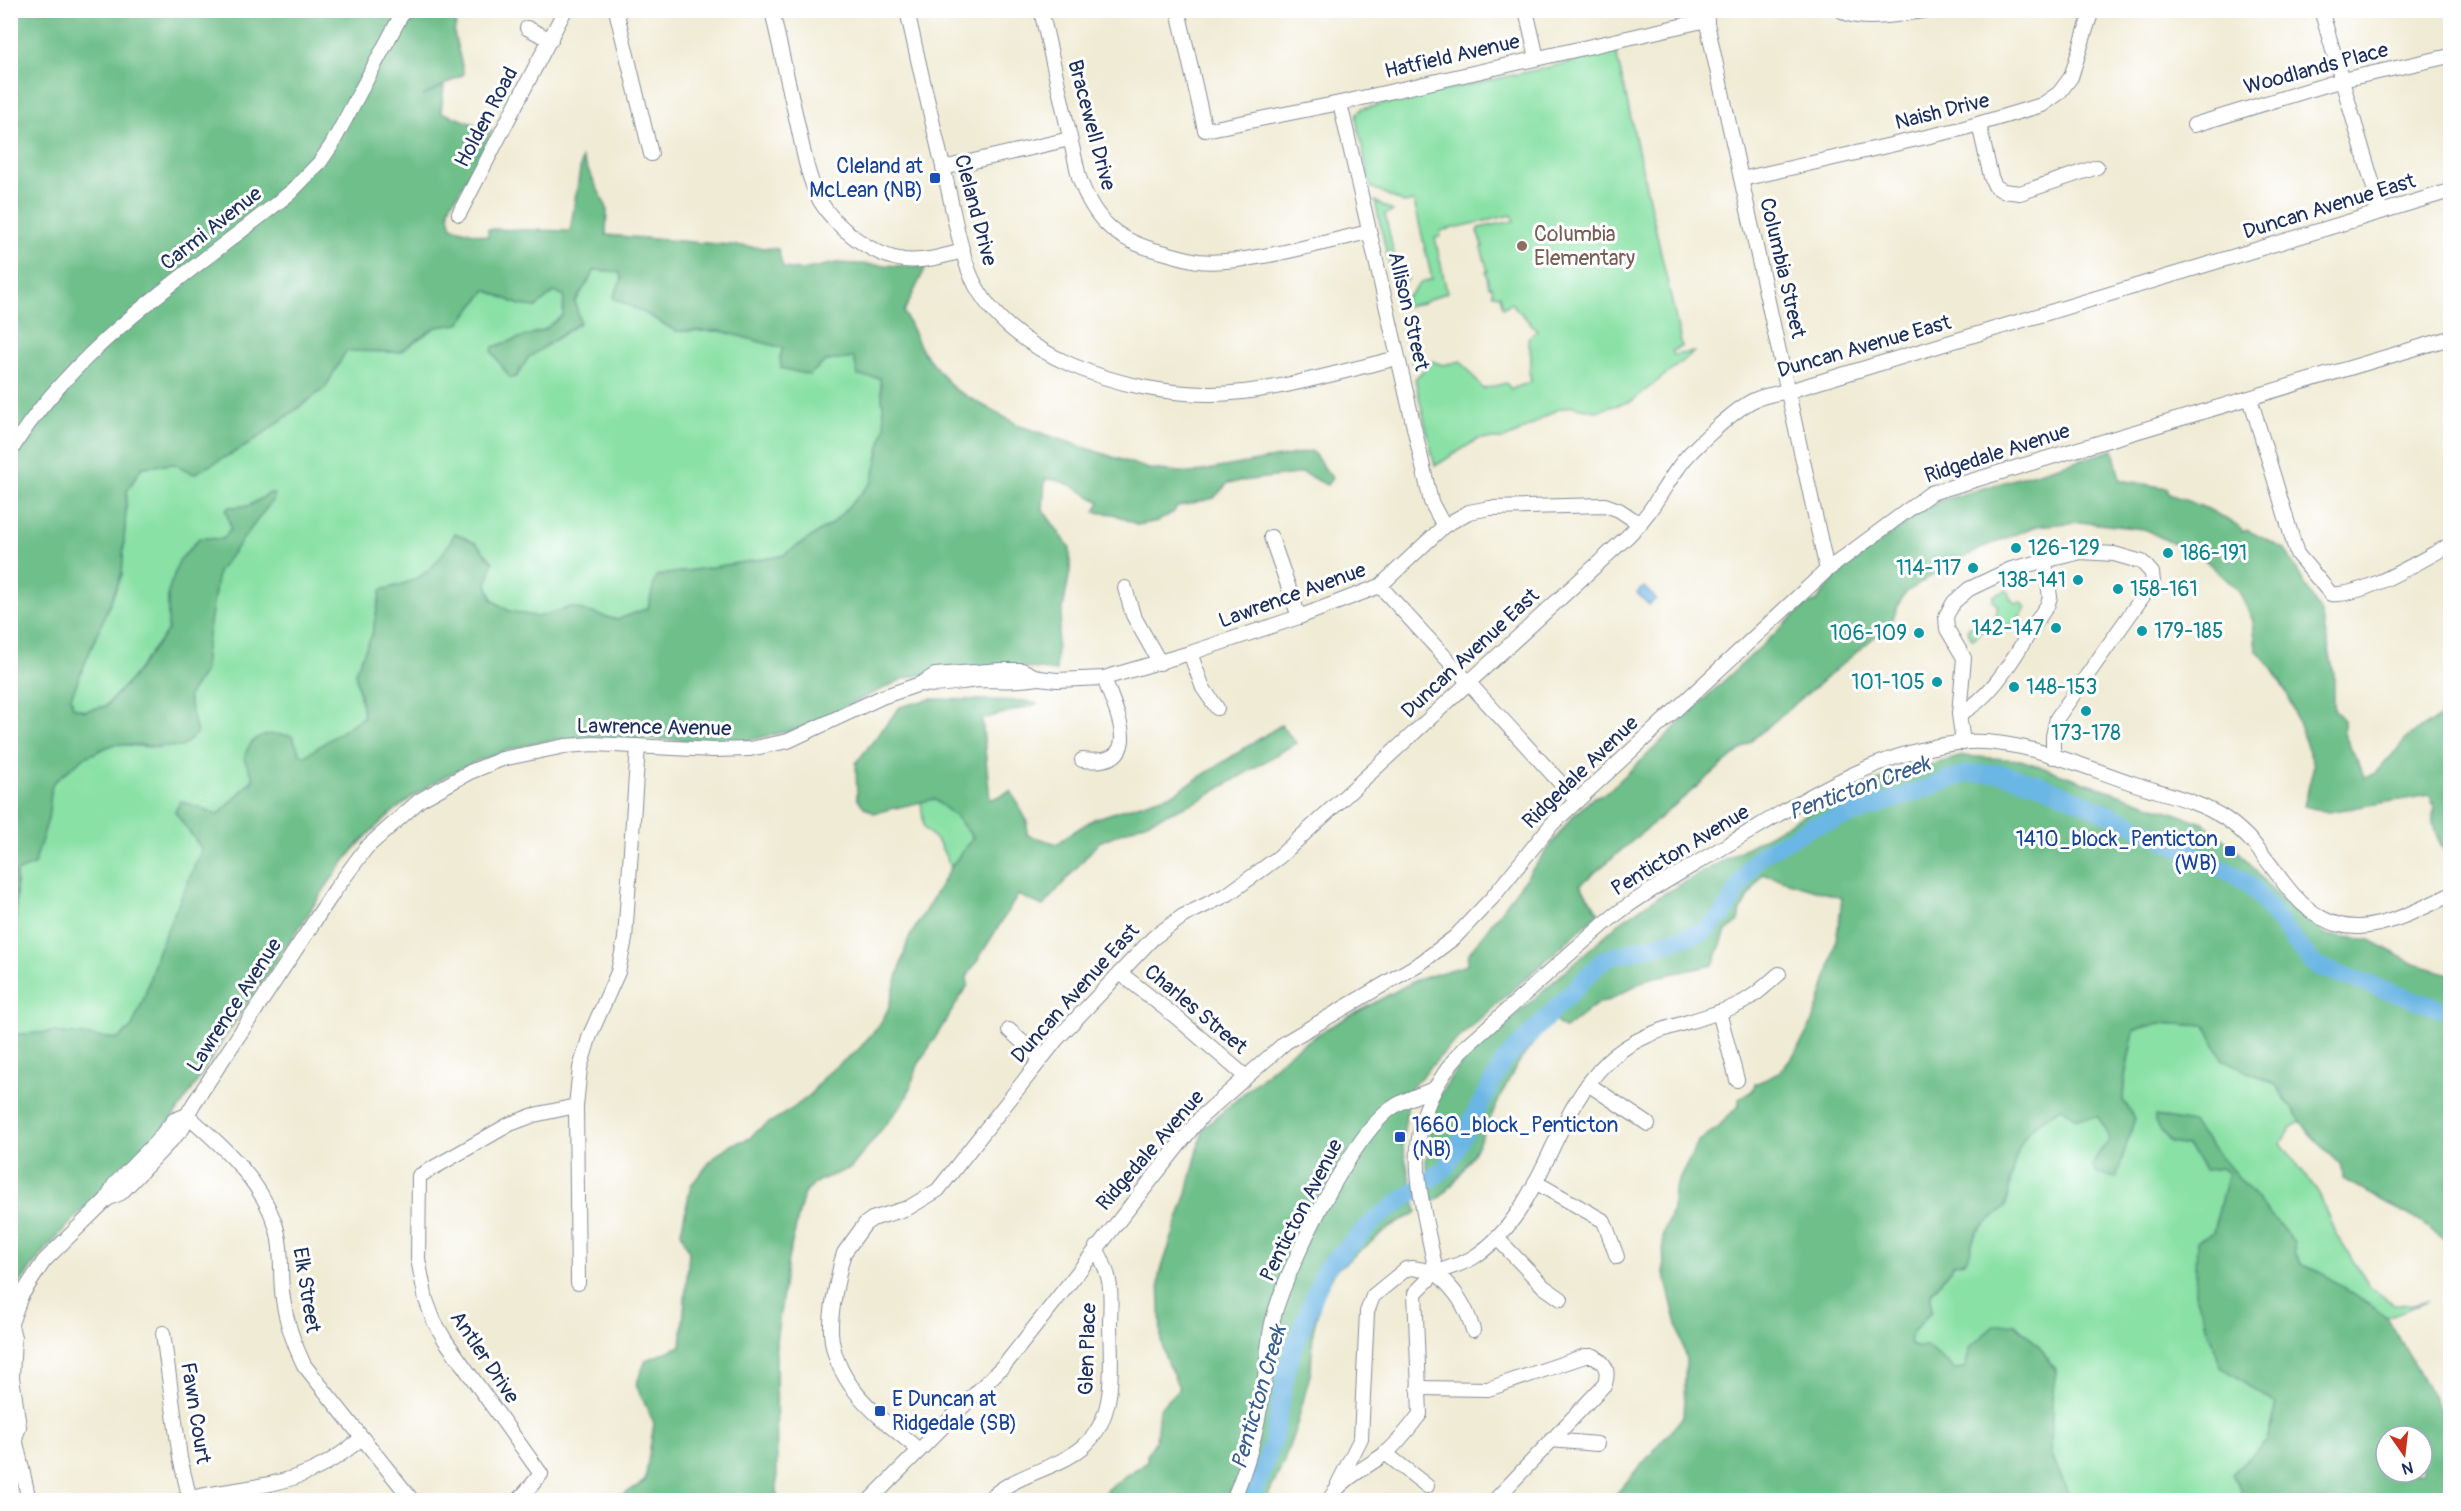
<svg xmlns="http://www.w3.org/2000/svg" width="2461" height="1511" font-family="Pangolin,sans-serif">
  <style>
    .green { fill: #89e1a5; stroke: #528882; stroke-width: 1.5 }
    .forest { fill: #6ebf8a; stroke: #447774; stroke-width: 1.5; fill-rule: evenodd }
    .water { fill: #6ab6e4; stroke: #4272a1; stroke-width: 1.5 }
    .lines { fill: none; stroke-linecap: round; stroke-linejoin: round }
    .river { stroke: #6ab6e4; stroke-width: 18 }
    .minor-casing { stroke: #868d99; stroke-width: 16 }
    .minor { stroke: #fff; stroke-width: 14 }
    .transit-dot { fill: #1a4fb4; stroke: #fff; stroke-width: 2 }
    .education-dot { fill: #8d6e63; stroke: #fff; stroke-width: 2 }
    .culture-dot { fill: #0f9aa8; stroke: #fff; stroke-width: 2 }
    .labels { text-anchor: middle; stroke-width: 6; stroke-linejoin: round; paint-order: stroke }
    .street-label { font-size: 21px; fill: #1b2f5e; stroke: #fff }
    .transit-label { font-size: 21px; fill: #164399; stroke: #fff; text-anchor: end }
    .education-label { font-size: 21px; fill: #785e54; stroke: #fff; text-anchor: start }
    .culture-label { font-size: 21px; fill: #0d838f; stroke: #fff; text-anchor: start }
    .water-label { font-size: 22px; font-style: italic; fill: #375e8d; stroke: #fff }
  </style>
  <rect width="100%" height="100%" fill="#fff"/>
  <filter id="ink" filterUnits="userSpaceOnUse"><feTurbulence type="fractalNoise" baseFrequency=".0167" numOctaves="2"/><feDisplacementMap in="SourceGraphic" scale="12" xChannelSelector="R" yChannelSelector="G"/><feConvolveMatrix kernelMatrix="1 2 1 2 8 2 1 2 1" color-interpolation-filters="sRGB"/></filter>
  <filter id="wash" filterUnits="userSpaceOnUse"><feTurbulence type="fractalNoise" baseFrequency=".008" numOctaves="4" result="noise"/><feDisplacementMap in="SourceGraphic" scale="24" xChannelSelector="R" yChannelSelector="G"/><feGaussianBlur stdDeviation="1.35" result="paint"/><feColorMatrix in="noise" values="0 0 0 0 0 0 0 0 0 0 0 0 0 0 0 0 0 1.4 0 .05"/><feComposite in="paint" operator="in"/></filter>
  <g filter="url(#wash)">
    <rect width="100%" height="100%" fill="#f0ebd4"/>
    <!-- green -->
    <g class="green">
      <path d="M1616,52l66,295 -10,4 2,4 20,-3 -62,49 -36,10 -24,-5 -16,4 -38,23 -14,6h-26l-43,27 -20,-87 17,-18 11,4 18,-4 22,28 23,-6 5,6 20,-7 -2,-11c4,-9 1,-21 -1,-33l9,-8 -26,-27 -8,5 -3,-13 -7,-1 -1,-8h-3l-3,-14 2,-1 -7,-23 2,-1 -6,-16 2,-3 35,-7 -2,-6 -72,16 1,5 -6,2 12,54 -24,11 -20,4 -1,-5 20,-20 10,-3 -18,-78 -10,2 -33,-16 -15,-68 1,-6 5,-4z"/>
      <polygon points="1375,201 1393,211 1385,214 1399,277 1405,276 1408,279 1395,290"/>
      <path d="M595,270l24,2 3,7 -9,19 28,13 35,20h45l62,17 -3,9 1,11 28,7 17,-14 28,-3 26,19 5,49 -13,56 -39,41 -51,33 -125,20 -9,32 -31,12 -46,-13 -33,10 -29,-6 -16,-11 -6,-16 -46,-27c-15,21 -36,27 -60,34l-9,44 -17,37 9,44 -59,41 -5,-4 -46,25 -36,37 -37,-14 -6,11 27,37 -44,102 -14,47 -12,29 -14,12 -66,-7 -41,3 -1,-64 6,-51v-48l32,-53 4,-35 31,-26 31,-14 46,4 28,-52 17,-26v-15l13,-84 56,-73 -4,-5 -21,13 -20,1 -3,3 5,18 -8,11 -24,-1 -20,23 -11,31v38l-37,49 -26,27 -20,5 -12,-4 -2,-10 51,-123 5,-83 15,-24 32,-3 72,-18 79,-58 21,-37 54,1 36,-25 23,-3 27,-34 34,15 16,2 18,-15 10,3v20l-20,15 -51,17 23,30 12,-19 52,-35 -5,-21z"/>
      <polygon points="1402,319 1411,323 1419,357 1412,363"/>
      <path d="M2007,590l3,8 6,5 6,-1 4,6 -15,22c-6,0 -23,-2 -26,0 -5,2 -7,7 -13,9l-5,-10 3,-3 13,2 6,-2 7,-11 2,-8 -5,-6v-5z"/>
      <polygon points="934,799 955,816 973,837 951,867 939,843 924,828 921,801"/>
      <path d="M2160,1023l46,3 16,33 53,25 26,37 -11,7 -9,15 37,49 17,41 35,54 24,17 19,1 16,-4 -42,16 -67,-45 -18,-7 -110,-142 -22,19 17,4 18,24 16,-2 7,5 -15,59 8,134 55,38 -9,37 -35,33 14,26h-175l-20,-47 1,-56 4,-26 -18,-26 -23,-21 -44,22 -6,22 -10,1 -29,-23c-8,2 -12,3 -17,-5l2,-7 20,-22v-18l23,-30 11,-2 11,-29 30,-28 10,-54 14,-23 12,-11 20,-9 14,10 22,-1 9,14 2,10 -10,12 36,-34 -12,-19 1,-17 10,-53z"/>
    </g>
    <!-- forest -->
    <g class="forest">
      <path d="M11,11h448l-5,22 10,41 -41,22 21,-11 -3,27 51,19 -35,65c-11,10 -9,18 -5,31l36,10v-8l82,2 12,-73 25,50 -1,27 172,14 5,19 19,2 34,-7 90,4 -22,45 19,40 31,37 66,37 129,43 42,4 121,-22 20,27 -5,7 -24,-12 -75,10 -14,15 -38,9 -2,5 -16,9 -20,4 -24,-11 -19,-2 5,-10c-21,-11 -31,-22 -55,-23l-2,31 27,38v23l-13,70 -1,30 -33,-4 -89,5 -31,7 -102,49 -50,12 -28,2 -133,-5c-90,3 -171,42 -232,108 -24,27 -43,59 -63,89 -25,36 -50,72 -74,109 -16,25 -31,53 -50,76 -51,61 -118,110 -160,178v-262l41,-3 66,7 14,-12 12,-29 14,-47 44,-102 -27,-37 6,-11 37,14 36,-36 -10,-20c7,-27 23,-27 48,-23l8,17 5,3 59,-40 -9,-44 17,-37 9,-45c45,-11 52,-18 74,-57l21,10 17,19 -6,22 5,16 17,11 29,6 33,-10 46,13 31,-12 8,-32 126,-20 51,-33 39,-41 13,-56 -5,-48 -22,-2 -4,-18 -28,3 -17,14 -28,-7 -1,-11 3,-9 -62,-17h-45l-35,-20 -28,-13 9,-19 -3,-7 -24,-2 -20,32 5,20 -52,36 -12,19 -6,1 -18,-26 1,-5 51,-17 19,-15 1,-20 -10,-3 -18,15 -16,-2 -34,-15 -27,34 -23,3 -37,25 -53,-1 -21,37 -79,58 -52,28 -20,-10 -32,3 -15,24 -5,83 -51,123 2,10 12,4 21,-5 25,-27 37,-49v-38l11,-31 21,-23 23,1 8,-11 -5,-18 3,-3 20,-1 21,-13 4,1v4l-56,74 -13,83v15l-17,26 9,37 -15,14 -68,-3 -31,14 -31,26 -4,35 -14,46 -18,7v48l-5,51z"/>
      <path d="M2113,450l7,30 47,8 2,6 39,15 29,16 6,7 4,-2 38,19 36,64 13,60v37l10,10v14l22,44 10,-5 35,-39 39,-23v151c-6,-12 -16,-27 -17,-40 -1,-15 5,-10 -4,-27l-101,17 -24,-6 10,-41 -27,-72 -17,-27 -14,-17 -3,-28 -15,-31 -34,-31 -60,-30 -64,-7 -44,4 -50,20 -46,24 -33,22 -5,5 -11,26 -311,262 19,28 -149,133 -40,43 -8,54 15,69 -27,15 -55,44 -13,25 -9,35 -2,40 -14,53 -14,40 -17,36h-171l27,-22 25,-16v-7l9,-15 3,-31 20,-21 -14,-31 -4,-17 -2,-64 28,-83 16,-64 88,-77 35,-23 90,-49 51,-15 2,-12 103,-136 22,-20 12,-4 36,-33 58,-57 107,-99 9,-2 23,-29 84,-63 17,-9z"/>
      <polygon points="930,699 1024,701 1038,704 982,719 990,800 1011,791 1027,821 1027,835 1058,844 1065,837 1094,819 1175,793 1281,725 1296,743 1202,799 1099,842 1043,906 1018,895 967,977 968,985 918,1065 906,1099 851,1168 818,1181 804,1193 788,1259 776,1342 777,1500 621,1500 620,1497 645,1481 654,1423 636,1385 646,1360 681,1346 689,1252 681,1232 691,1185 714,1157 731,1145 750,1138 756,1131 792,1109 810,1095 825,1075 859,1049 880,1024 888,1009 908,940 951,867 973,837 955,816 934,799 874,813 864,807 857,798 856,763 900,707"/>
      <path d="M1963,756l58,4 182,63 37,30 46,53 41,29 43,5 44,24 36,10v269l-36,-25 -71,-39 -1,-13 -33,-33 -34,-49 -53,-25 -16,-33 -46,-3 -26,7 -10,52 -1,18 12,18 -19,60 -19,-4 -5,-8 7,-13 10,-12 -2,-10 -9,-14 -22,1 -14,-10c-39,19 -44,35 -52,75 -1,7 -2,17 -5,23 -7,11 -23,17 -30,29 -8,16 1,25 -21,29l-23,29v18l-20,23 -2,7c5,8 9,7 17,5l29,23 10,-1 6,-22 24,-21 20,-1 23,21 18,26 -4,26 -1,56 20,47h-460l72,-83 3,-57 -22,-87 -1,-39 9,-24 2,-20 24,-48 20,-15 21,-22v-6l13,-8 3,-7c8,-4 19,-7 25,-13 38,-36 57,-122 62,-173l-80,-24 -21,36 -2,11 -13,10 -13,34 -66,14 -37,21 -12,3 -33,26 -12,-9c-12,15 -27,30 -37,47 -27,45 -40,103 -83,136l-7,-42 5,-40 -2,-1c7,-21 18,-38 32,-56l158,-141 34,-23 189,-106 49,-18z"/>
      <path d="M2155,1116l37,7 102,119v12l8,11 18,7 67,45 63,109v74h-204l-14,-26 35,-33 9,-37 -55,-38 -26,-73 2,-52 16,-9 15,-59 -7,-5 -16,2 -18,-24 -17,-3 -15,-21zM2386,1436h36v36h-36z"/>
    </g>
    <!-- water -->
    <polygon class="water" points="1644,587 1656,599 1649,605 1637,593"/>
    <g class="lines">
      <!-- river -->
      <polyline class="river" points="1251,1500 1273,1443 1287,1366 1325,1269 1375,1220 1446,1168 1503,1062 1604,959 1704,932 1724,913 1753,863 1764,853 1813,826 1851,815 1965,774 2000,773 2040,784 2134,825 2235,875 2251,886 2300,948 2312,962 2321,968 2450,1012"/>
    </g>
  </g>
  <g filter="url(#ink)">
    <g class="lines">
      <!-- minor casing -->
      <g class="minor-casing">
        <g id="minor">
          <polyline points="616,10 651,154"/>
          <path d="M772,10c8,38 17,75 25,112 6,26 10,55 23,79 16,27 53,55 84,59 20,2 40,-4 59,-9"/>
          <path d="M907,10c13,60 27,119 41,178 6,27 11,57 21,83 32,85 159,124 242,123 58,0 130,-23 187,-36"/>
          <path d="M1041,10l38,167c15,44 38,64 83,75 12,3 24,7 36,9 46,5 125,-19 171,-29"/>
          <polyline points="1178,10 1205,130 1340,103 1707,20"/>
          <polyline points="1526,10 1537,58"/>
          <polyline points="1704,10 1827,570"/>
          <path d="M1841,10c15,14 67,3 88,0"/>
          <polyline points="2321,10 2381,212"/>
          <polyline points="527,28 551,40"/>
          <polyline points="1340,103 1431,502 1444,526"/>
          <polyline points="1979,124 1991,177 1995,186 2003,191 2020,193 2097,167"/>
          <polyline points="2194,125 2342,80 2450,56"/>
          <polyline points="943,168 1070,139"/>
          <polyline points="1742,179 1961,129 2042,105 2059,93 2071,77 2092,10"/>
          <polyline points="459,214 565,10"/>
          <path d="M2250,398l47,156 34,40c32,3 90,-34 119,-49"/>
          <path d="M10,452c66,-109 184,-181 281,-260l29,-30 11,-16 73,-136"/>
          <polyline points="1271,537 1299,617"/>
          <polyline points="1380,586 1577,801"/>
          <polyline points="1125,588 1133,615 1160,663"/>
          <polyline points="1190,653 1203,688 1217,708"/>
          <path d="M920,684c21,3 40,-3 62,-4 19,0 37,2 57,-2"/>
          <path d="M1959,714c39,-18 63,-74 88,-108l3,-9 -5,-37"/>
          <polyline points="1963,743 1959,714 1964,658 1947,629 1946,616 1954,602 1969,589 2011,569 2081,552 2114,554 2142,562 2152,573 2153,582 2057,718 2053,736 2053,757"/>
          <path d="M1082,760c65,7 34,-47 22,-82"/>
          <polyline points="1120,973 1176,1017 1246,1077"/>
          <polyline points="1719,1012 1737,1080"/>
          <polyline points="1009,1030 1041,1059"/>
          <polyline points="1588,1084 1648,1124"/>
          <path d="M187,1115c34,30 71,62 87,106 10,25 5,52 9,78 3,23 11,45 21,66l108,135"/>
          <polyline points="1535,1182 1604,1221 1617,1257"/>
          <polyline points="107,1199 121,1193 183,1128 187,1115 194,1103 335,890 366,848 420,800 470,772 502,759 565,746 594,744 713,750 750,749 788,741 882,697 920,684 935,675 1001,670 1022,670 1039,678 1057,680 1104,678 1190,653 1299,617 1380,586 1444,526 1469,512 1490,508 1605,505 1619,510 1640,524"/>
          <polyline points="1497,1238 1544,1287 1561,1299"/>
          <polyline points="578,1283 576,1106 580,1068 590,1035 618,972 625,939 638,746"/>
          <polyline points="10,1326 21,1296 44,1261 107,1199 114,1185 155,1143 174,1120 187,1115"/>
          <polyline points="11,1326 14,1337 12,1377 19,1427 15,1438"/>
          <path d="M1473,1330c-8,-27 -17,-38 -37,-58 13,-4 27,-8 38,-15 69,-45 76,-140 133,-195 38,-36 82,-36 128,-56 17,-7 30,-20 44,-32"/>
          <polyline points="163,1333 180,1458 190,1500"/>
          <path d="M1418,1388l70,1 97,-33h9c12,8 15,14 11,28l-110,116"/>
          <polyline points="10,1432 15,1438 29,1500"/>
          <polyline points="1551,1440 1597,1444"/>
          <path d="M919,1450c-38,-32 -85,-64 -88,-118 -1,-23 6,-47 10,-69l3,-10 21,-29 7,-5 36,-11 30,-18 119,-151 96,-101 30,-22 45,-22 51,-37 350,-322c23,-23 31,-42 49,-67 12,-18 57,-59 76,-68 11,-5 23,-7 35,-9l661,-200"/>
          <polyline points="1385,1453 1427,1486"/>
          <polyline points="1338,1484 1361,1438 1367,1312 1373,1296 1406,1269 1412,1268 1436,1272"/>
          <path d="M182,1500c42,-11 89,-11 129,-29 19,-8 35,-20 51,-33"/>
          <polyline points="519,1500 541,1474 445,1340 434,1321 426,1300 418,1259 419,1176 510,1124 534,1115 576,1106"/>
          <polyline points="870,1500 1007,1362 1201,1117 1286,1042 1422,962 1455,937 1492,898 1552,824 1827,570 1931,493 2450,338"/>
          <path d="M988,1500c28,-27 66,-29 95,-53 34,-29 28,-80 27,-121 0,-14 2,-31 -1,-45 -2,-12 -8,-23 -13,-34"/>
          <path d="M1233,1500c15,-35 24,-70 30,-109 4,-23 4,-48 10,-72 13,-50 78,-183 119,-211 12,-9 28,-13 41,-19"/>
          <path d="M1329,1500c13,-22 37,-32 57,-47 13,-11 24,-26 34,-39l-5,-121 21,-21c-18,-92 -40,-145 27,-223 38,-33 75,-67 112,-100 15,-12 29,-26 44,-37 34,-25 72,-45 108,-67 75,-44 151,-96 241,-103 54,-3 116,25 167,42 30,10 64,17 91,35 25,17 40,40 57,63 53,71 102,44 167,13"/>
        </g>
      </g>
      <!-- minor -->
      <use href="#minor" class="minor"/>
    </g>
  </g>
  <!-- markers -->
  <g class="transit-dot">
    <rect x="929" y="172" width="12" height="12" rx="3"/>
    <rect x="2224" y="845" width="12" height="12" rx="3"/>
    <rect x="1394" y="1131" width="12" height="12" rx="3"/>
    <rect x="874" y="1405" width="12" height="12" rx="3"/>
  </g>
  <circle class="education-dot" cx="1522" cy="246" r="6"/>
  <g class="culture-dot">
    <circle cx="2016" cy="548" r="6"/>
    <circle cx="2168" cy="553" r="6"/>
    <circle cx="1973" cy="568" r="6"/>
    <circle cx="2078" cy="580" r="6"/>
    <circle cx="2118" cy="589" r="6"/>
    <circle cx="2056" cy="628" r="6"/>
    <circle cx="2142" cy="631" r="6"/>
    <circle cx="1919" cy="633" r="6"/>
    <circle cx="1937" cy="682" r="6"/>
    <circle cx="2014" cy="687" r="6"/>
    <circle cx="2086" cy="711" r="6"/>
  </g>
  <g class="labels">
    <!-- street labels -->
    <g class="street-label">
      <text transform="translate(1452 56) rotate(-13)" y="7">Hatfield Avenue</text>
      <text transform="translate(2316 68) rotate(-15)" y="7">Woodlands Place</text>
      <text transform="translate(1942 111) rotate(-14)" y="7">Naish Drive</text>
      <text transform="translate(486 117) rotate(-62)" y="7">Holden Road</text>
      <text transform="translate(1092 125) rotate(75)" y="7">Bracewell Drive</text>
      <text transform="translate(2329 206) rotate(-17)" y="7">Duncan Avenue East</text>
      <text transform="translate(976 210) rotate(75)" y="7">Cleland Drive</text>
      <text transform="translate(211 228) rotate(-38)" y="7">Carmi Avenue</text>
      <text transform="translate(1783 268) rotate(77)" y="7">Columbia Street</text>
      <text transform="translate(1409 311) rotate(77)" y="7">Allison Street</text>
      <text transform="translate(1864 346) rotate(-16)" y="7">Duncan Avenue East</text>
      <text transform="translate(1997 453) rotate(-18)" y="7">Ridgedale Avenue</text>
      <text transform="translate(1292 595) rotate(-20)" y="7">Lawrence Avenue</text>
      <text transform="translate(1470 653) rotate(-43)" y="7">Duncan Avenue East</text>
      <text transform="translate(654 727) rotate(1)" y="7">Lawrence Avenue</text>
      <text transform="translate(1580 772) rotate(-44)" y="7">Ridgedale Avenue</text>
      <text transform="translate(1680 850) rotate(-31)" y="7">Penticton Avenue</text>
      <text transform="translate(1075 993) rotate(-48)" y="7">Duncan Avenue East</text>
      <text transform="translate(234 1005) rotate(-57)" y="7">Lawrence Avenue</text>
      <text transform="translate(1196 1009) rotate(40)" y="7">Charles Street</text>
      <text transform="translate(1150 1150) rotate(-49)" y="7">Ridgedale Avenue</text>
      <text transform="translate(1301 1210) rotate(-63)" y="7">Penticton Avenue</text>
      <text transform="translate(307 1290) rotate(81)" y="7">Elk Street</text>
      <text transform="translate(1087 1349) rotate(-88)" y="7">Glen Place</text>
      <text transform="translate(485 1357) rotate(56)" y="7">Antler Drive</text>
      <text transform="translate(196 1413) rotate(81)" y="7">Fawn Court</text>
    </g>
    <!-- transit labels -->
    <g class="transit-label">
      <text x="923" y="173">Cleland at<tspan x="923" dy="24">McLean (NB)</tspan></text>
      <text x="2218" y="846">1410_block_Penticton<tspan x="2218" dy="24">(WB)</tspan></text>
      <text x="1412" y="1132" text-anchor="start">1660_block_Penticton<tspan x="1412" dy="24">(NB)</tspan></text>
      <text x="892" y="1406" text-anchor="start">E Duncan at<tspan x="892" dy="24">Ridgedale (SB)</tspan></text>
    </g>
    <!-- education labels -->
    <g class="education-label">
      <text x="1534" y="241">Columbia<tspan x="1534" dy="24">Elementary</tspan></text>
    </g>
    <!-- culture labels -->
    <g class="culture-label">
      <text x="2028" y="555">126-129</text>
      <text x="2180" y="560">186-191</text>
      <text x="1961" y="575" text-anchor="end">114-117</text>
      <text x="2066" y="587" text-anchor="end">138-141</text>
      <text x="2130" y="596">158-161</text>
      <text x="2044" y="635" text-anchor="end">142-147</text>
      <text x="2154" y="638">179-185</text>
      <text x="1907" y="640" text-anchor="end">106-109</text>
      <text x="1925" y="689" text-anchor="end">101-105</text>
      <text x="2026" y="694">148-153</text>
      <text x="2086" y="740" text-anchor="middle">173-178</text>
    </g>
    <!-- water labels -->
    <g class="water-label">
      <text transform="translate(1859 787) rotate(-20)" y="8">Penticton Creek</text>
      <text transform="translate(1258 1397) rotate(-74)" y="8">Penticton Creek</text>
    </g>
  </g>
  <!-- margin -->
  <rect width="2461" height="1511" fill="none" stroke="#fff" stroke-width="36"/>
  <!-- north arrow -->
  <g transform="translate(2404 1454) rotate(166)"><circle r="28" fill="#ffffff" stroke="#a4acbf" stroke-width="1.5"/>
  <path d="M0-4.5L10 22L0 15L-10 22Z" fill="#c8321e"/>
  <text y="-9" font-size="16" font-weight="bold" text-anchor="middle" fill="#1b2f5e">N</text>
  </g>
</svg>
